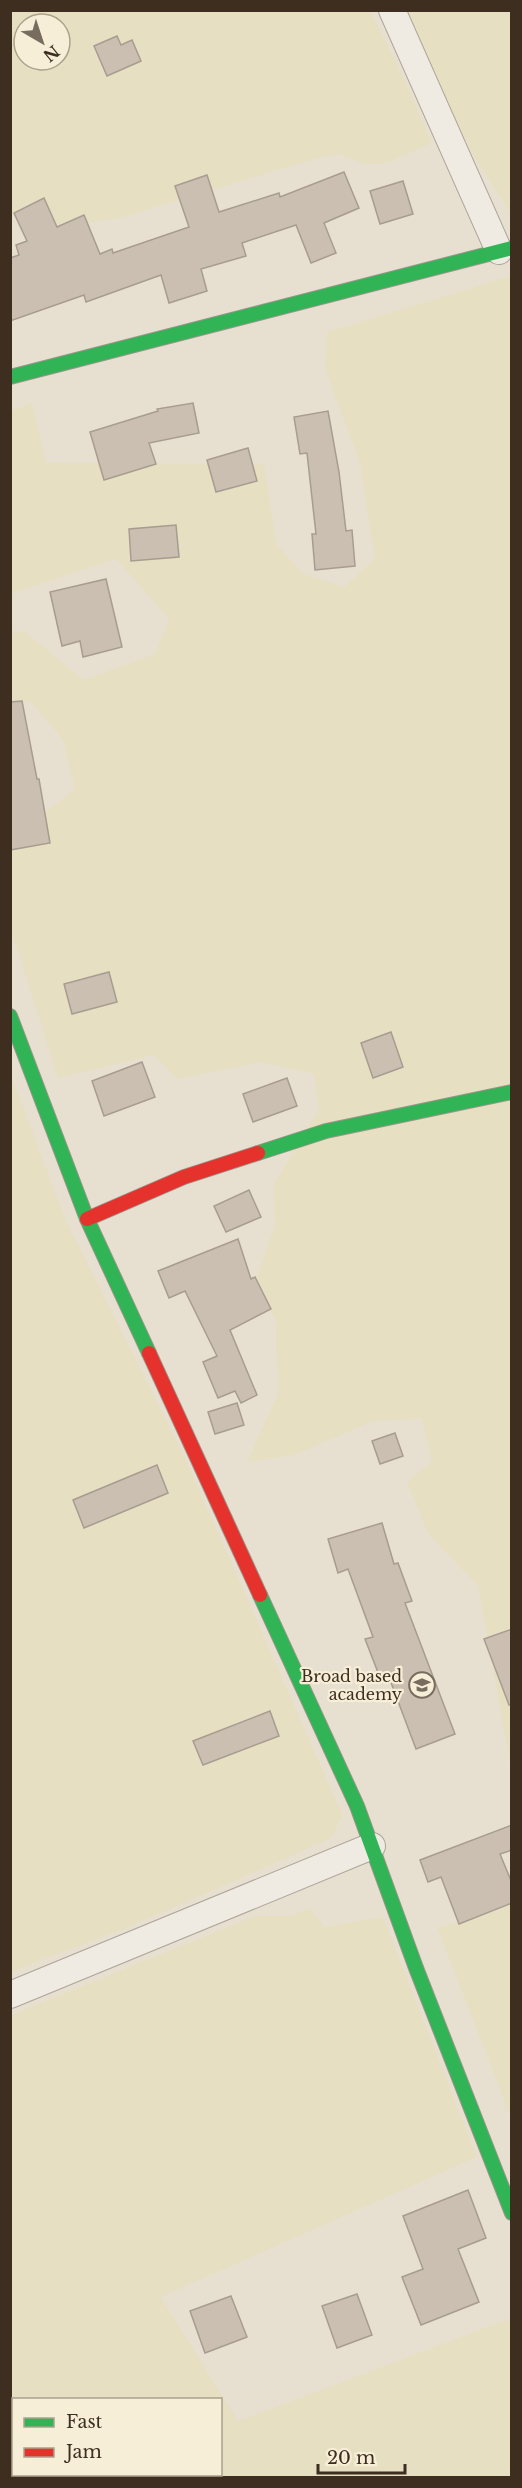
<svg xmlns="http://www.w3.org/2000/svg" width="522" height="2488" font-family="'Libre Baskerville',serif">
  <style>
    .farmland { fill: #e6dfc2; fill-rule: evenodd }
    .building { fill: #cbbfb2; stroke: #a89c90; stroke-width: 1.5 }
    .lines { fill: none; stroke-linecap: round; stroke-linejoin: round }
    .street-casing { stroke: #ada599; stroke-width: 28 }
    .fast-casing { stroke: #9c958a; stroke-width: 16 }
    .jam-casing { stroke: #9c958a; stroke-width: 16 }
    .street { stroke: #efebe3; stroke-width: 26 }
    .fast { stroke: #30b455; stroke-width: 14 }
    .jam { stroke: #e5322d; stroke-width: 14 }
    .labels { text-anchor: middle; stroke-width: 4.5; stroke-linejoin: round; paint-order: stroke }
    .poi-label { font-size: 16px; fill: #3d2e20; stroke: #f7eed8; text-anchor: end }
  </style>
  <rect width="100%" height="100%" fill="#e7e0d1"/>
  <!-- farmland -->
  <g class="farmland">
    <path d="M10,11h360l28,54 34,78 -48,21h-20l-24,-10 -26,5 -194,59 -55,8 -54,-9zM24,24h36v36h-36z"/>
    <polygon points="397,11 511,11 511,214 475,158"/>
    <polygon points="511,276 512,1762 510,1763 478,1586 429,1535 407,1482 432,1462 421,1418 371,1422 294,1455 247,1462 279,1391 276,1348 276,1322 257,1278 275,1225 274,1184 319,1109 314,1074 262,1062 177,1079 154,1055 58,1078 11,930 11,839 75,789 63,740 30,701 11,704 10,631 25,632 84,680 155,654 169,619 116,559 11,594 11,411 32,403 46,463 264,464 276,544 304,574 344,587 375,559 360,463 325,369 327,332"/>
    <polygon points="10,1072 66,1221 182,1451 343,1816 330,1839 129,1927 11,1972"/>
    <polygon points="511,1904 511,2118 437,1928"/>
    <path d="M311,1908l13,19 59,-10 94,240 -316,140 77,124 273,-103v159l-500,1v-463l244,-99h34zM14,2400h206v74h-206z"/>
  </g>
  <!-- building -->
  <g class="building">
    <polygon points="117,36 121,45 132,40 141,61 107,76 94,46"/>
    <polygon points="344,172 359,208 324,223 336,253 311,263 296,225 242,243 246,256 201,269 207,291 169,303 161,275 86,302 84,295 10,321 10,258 19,255 16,245 27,241 14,213 44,198 57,227 84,215 100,254 112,249 113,253 189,227 175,186 207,175 219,212 279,193 280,197"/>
    <polygon points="403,181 413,214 380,224 370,191"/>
    <polygon points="193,403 199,433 149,443 156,464 104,480 90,432 158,411 157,409"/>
    <polygon points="328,411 339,472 346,531 352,530 355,566 315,570 312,534 316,534 307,453 300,454 294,417"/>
    <polygon points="248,448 257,481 216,492 207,460"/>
    <polygon points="176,525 179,557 131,561 129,529"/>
    <polygon points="106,579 122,647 83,657 80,641 62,646 50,592"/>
    <polygon points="22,701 37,779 39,779 50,843 10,850 10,702"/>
    <polygon points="109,972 117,1002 72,1014 64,984"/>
    <polygon points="391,1032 403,1067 373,1078 361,1043"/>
    <polygon points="142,1062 155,1097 104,1116 92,1081"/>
    <polygon points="287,1078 297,1106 253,1122 243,1094"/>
    <polygon points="249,1190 261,1217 226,1232 214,1206"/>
    <polygon points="238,1239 251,1279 255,1277 271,1309 230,1330 257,1395 241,1403 235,1391 218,1398 203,1362 217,1356 185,1291 169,1298 158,1271"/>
    <polygon points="237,1403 244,1425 215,1434 208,1412"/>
    <polygon points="395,1433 403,1456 380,1464 372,1441"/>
    <polygon points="157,1465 168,1493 84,1528 73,1500"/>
    <polygon points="382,1523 394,1564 398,1563 412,1601 405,1603 455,1734 416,1749 387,1672 379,1675 365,1639 373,1637 348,1569 338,1573 328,1539"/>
    <polygon points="512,1629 512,1705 509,1705 484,1639"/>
    <polygon points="270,1711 279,1736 203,1765 193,1741"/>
    <polygon points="512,1825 512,1850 500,1854 512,1883 512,1903 459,1924 441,1877 428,1882 420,1860"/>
    <polygon points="468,2190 486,2238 458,2249 479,2302 421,2325 402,2277 423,2269 403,2216"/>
    <polygon points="357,2294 372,2335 337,2348 322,2306"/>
    <polygon points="231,2296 247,2337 205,2353 190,2311"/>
  </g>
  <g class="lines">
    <!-- street casing -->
    <g class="street-casing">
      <g id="street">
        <polyline points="392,10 499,251"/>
        <polyline points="10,1995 372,1846"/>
      </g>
    </g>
    <!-- fast casing -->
    <g class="fast-casing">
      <g id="fast">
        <polyline points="10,377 512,248"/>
        <polyline points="10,1016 87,1219 149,1353"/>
        <polyline points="258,1153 326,1131 512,1092"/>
        <polyline points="260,1595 357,1806 416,1968 512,2213"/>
      </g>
    </g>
    <!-- jam casing -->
    <g class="jam-casing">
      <g id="jam">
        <polyline points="87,1219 184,1177 258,1153"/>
        <polyline points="149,1353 260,1595"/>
      </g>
    </g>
    <!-- street -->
    <use href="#street" class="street"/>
    <!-- fast -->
    <use href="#fast" class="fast"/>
    <!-- jam -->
    <use href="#jam" class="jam"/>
  </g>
  <!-- icons -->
  <defs>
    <g id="school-ring" transform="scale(1.35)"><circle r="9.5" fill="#f7eed8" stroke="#786c5e" stroke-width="1.5"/><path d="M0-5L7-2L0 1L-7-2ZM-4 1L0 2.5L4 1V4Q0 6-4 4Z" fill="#786c5e"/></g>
  </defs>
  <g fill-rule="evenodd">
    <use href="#school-ring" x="422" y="1685"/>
  </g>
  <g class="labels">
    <!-- poi labels -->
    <g class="poi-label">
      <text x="402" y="1682">Broad based<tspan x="402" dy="18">academy</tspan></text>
    </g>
  </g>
  <!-- border -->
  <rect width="522" height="2488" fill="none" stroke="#3d2e20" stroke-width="24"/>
  <!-- legend -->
  <rect x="12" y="2398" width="210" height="78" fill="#f7eed8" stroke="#ada18e" stroke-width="1.5"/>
  <rect x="24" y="2418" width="30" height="9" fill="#30b455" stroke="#ada18e" stroke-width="1.5"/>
  <text x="66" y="2428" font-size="18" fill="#3d2e20">Fast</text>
  <rect x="24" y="2448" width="30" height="9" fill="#e5322d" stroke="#ada18e" stroke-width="1.5"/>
  <text x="66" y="2458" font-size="18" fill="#3d2e20">Jam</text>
  <!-- north arrow -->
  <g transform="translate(42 42) rotate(141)"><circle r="28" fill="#f7eed8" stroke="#ada18e" stroke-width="1.5"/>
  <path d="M0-4.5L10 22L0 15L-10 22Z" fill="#786c5e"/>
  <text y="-9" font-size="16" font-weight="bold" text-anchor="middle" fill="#3d2e20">N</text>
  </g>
  <!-- scale -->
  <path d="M318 2464v9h87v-9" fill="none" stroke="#3d2e20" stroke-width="3"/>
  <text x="327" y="2464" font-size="18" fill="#3d2e20" stroke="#f7eed8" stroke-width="4.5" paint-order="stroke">20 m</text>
</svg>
